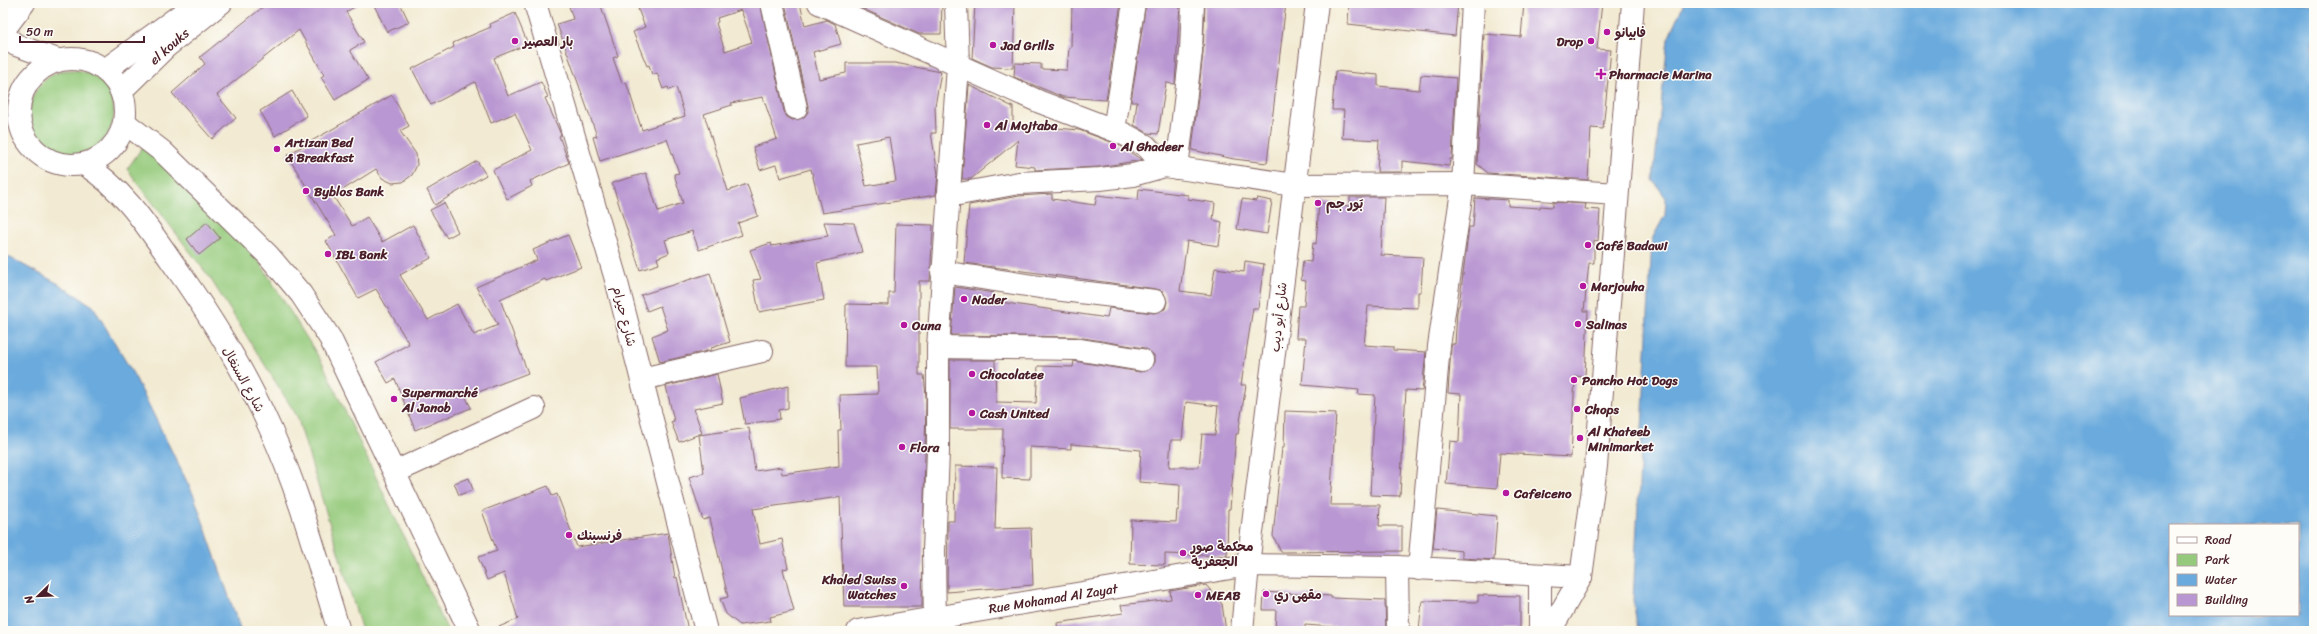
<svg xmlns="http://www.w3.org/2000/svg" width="2317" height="634" font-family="Sriracha,'Playpen Sans Arabic',sans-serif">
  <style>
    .green { fill: #95ca7c; stroke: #707454 }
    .water { fill: #6aaadd; stroke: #5a6484; fill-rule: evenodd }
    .building { fill: #b997d2; fill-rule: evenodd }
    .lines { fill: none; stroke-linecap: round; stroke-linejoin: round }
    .minor-casing { stroke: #856665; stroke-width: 24 }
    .major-casing { stroke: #856665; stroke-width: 24 }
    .minor { stroke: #fff; stroke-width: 22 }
    .major { stroke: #fff; stroke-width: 22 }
    .poi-dot { fill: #b5179e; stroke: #fdfcf7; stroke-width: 1.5 }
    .labels { text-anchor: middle; stroke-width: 3; stroke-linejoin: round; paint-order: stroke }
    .poi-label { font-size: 13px; font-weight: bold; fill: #4a1f2b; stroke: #fdfcf7; text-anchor: start }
    .street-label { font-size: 13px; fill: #4a1f2b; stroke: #fdfcf7 }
  </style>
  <rect width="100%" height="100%" fill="#fdfcf7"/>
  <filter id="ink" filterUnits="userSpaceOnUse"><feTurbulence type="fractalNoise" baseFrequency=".025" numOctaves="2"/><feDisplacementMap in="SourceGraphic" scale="8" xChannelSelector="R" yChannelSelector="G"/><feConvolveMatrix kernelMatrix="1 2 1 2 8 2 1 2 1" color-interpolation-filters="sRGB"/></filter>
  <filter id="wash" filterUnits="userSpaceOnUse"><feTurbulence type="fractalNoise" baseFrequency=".012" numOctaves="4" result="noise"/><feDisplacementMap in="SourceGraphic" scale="16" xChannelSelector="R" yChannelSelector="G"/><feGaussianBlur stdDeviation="0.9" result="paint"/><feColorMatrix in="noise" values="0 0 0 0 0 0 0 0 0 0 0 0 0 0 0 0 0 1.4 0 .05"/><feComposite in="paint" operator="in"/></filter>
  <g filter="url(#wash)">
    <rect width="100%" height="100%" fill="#f2ead2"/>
    <!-- green -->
    <g class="green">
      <circle cx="72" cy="112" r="42"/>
      <polygon points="144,145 257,258 323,364 448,631 362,631 297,416 210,278 127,169"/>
    </g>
    <!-- water -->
    <g class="water">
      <path d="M1684,3h630v628h-676l-5,-31 19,-361 13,-24 1,-17 -13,-18 15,-141zM2170,525h128v90h-128z"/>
      <polygon points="3,254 57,283 93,306 135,377 194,496 241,631 3,631"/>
    </g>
    <g id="blocks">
      <!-- building -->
      <g class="building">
        <polygon points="268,3 361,3 346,12 364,42 350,50 368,80 335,100 321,77 324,75 299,30 217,95 236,118 212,139 172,93 205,64 200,57"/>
        <polygon points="373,3 400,3 409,22 387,32"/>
        <path d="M568,3h32l18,53 -5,2 9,25 4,-1 16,48 43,-14 -9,-29 -7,3 -1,-3 -5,2 -6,-16 -5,2 -3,-10 -2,1 -14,-34 12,-5 -7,-18 15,-6h107l24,108 3,6 6,3 11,-3 4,-5v-6l-23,-103h15l5,23 22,-6 8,4 6,20 -28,8 6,27 27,-6v-10h49l46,9 -6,34 1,27h-5l7,41 -2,21 -114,18 -11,-44 -31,9 -4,-13 -16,5 -7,-23 24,-8 -14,-42 -32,6 1,2 -28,9 24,77 19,-7 11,32 -20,7 4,12 -43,15 -7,-19 -27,9 4,13 -12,5 2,6 -19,6 -28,-87 34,-10 12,38 25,-8 -9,-29 5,-1 -12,-34 -67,22 -7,-24 4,-1 -40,-112 16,-5zM741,10l11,32 -27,9 -9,-28 2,-1 -1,-4zM889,137l7,44 -30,5 -10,-43z"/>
        <polygon points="850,3 942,3 941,34 919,34"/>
        <polygon points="975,3 1015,3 1013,68 992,67 972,58"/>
        <polygon points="1072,3 1121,3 1106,100 1063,97 1014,77 1015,63 1041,64 1041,69 1067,70 1069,48 1071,48"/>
        <polygon points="1146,3 1180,3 1175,84 1166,83 1158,134 1148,133 1134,125 1137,102 1131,102"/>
        <polygon points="1205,3 1286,3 1267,163 1234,159 1192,150 1203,53"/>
        <polygon points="1349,3 1458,3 1455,36 1348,24"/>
        <polygon points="1524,3 1602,3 1597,49 1611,50 1603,129 1591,128 1588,180 1488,173 1477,164 1484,34 1521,37"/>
        <polygon points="515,13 528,44 494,58 508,96 541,82 548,97 545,98 559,130 561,135 559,136 569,163 530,181 532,186 507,199 493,170 532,150 515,113 491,123 475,82 431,105 412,69 454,47 453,43 491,27 490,24"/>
        <polygon points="1335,71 1378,75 1378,86 1419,90 1421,75 1456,78 1452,159 1450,159 1449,166 1402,161 1402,172 1377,172 1379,140 1342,138 1344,110 1332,110"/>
        <polygon points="969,85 1013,107 1013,124 1079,130 1119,145 1142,160 1099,167 1035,170 1035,167 1015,165 1018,140 971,179 962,179"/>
        <polygon points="292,91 307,116 275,136 260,111"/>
        <polygon points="392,95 409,126 400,131 416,154 417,165 412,175 403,182 392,183 382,178 376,169 333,196 352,226 367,217 382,242 413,225 431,258 400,275 428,320 457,304 474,335 498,325 476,287 537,260 533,250 568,235 581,267 546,281 545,279 500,299 528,373 466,397 471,408 415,430 395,379 388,383 376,362 409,344 376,289 358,298 326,241 336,235 287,155"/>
        <polygon points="477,161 486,175 435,205 427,190"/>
        <path d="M1139,189l49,6v4l27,4 -2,17 9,2 -3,24 -32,-5 -7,50 31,4 4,-27 29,4 1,-11 19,3 -6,44h-5l-12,77h5l-8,49h-2l-6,75h-2l-1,47 -62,-2v11l-35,-1 1,-44 45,2 1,-12h2l1,-25 -41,-3 2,-32 -70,-6v5l-41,-2v32l-28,-1 1,-49h-53v-69h45l1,42 40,1 2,-37 35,1 1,-6 66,11 11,-4 3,-6v-7l-10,-7 -67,-11 -126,-2 4,-48 39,6 -1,8 114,17 2,-10 45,5 11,-4 2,-7 -4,-11 -7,-2 -192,-26 5,-58 50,-9 33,-2v5l43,6 2,-10 41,5zM1186,402l32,4 -3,29 -13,-1 -3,33h-30l2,-27h11z"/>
        <polygon points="1350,197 1384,197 1381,255 1423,257 1421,292 1418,292 1418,308 1368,306 1364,345 1393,347 1393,350 1426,352 1422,391 1406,390 1400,496 1370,495 1375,395 1358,394 1359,390 1302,385 1306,338 1296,338 1298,306 1304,306 1306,281 1301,280 1303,261 1311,262 1313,243 1316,244 1319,203 1350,206"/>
        <polygon points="1257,198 1272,201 1267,234 1237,229 1242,199 1256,201"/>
        <polygon points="1475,198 1508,200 1508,206 1540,208 1540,206 1553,207 1553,202 1586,204 1585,209 1600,210 1598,241 1594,240 1594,263 1589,263 1584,311 1588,311 1585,377 1575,376 1571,457 1500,453 1497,488 1446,484 1450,441 1459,442 1461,394 1448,393 1451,347 1452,344 1455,344 1457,312 1458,306 1459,306 1469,227 1473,227"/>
        <polygon points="444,203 458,232 447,238 430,210"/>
        <polygon points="207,222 220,238 199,255 187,239"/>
        <polygon points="824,222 854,223 862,252 817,263 824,300 759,312 753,280 761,279 750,250 771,243 772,246 828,236"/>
        <polygon points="896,224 933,225 930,281 919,281 919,375 924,375 926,397 922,607 844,607 840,497 753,509 760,544 782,539 788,568 783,569 794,611 770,617 771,621 740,625 726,614 720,599 728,597 710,518 703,520 689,477 704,473 699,435 749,428 755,471 781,467 782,474 839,466 838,430 841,430 840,395 878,394 877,367 845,367 846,304 889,305 889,293 894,293"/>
        <polygon points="710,273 730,342 711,348 711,350 660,362 652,336 668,330 660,306 647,311 641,295"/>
        <polygon points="717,374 723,403 694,409 702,433 679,442 671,422 674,421 666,386"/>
        <polygon points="788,386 788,408 779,410 780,419 745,424 740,398"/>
        <polygon points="1285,411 1336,413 1330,505 1380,505 1379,526 1402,526 1402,551 1281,552 1273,536 1282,448 1284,448"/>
        <polygon points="955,466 997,467 995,529 1031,528 1033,585 947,592 948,521 954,521"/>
        <polygon points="469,478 473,490 459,495 454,483"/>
        <polygon points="548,486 552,496 557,494 577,547 668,533 675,578 677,577 688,631 489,631 518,619 504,573 487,580 478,557 497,551 482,511"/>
        <polygon points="1437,510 1497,516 1494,560 1462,558 1462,551 1433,548"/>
        <polygon points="1206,585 1222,604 1226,631 1058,631 1057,623 1123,613 1121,605 1171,599 1170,591"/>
        <polygon points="1264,592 1331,596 1331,598 1385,600 1386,631 1305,625 1305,631 1275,631 1276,610 1263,610"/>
        <polygon points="1478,595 1520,596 1520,631 1419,631 1422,601 1478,602"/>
      </g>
    </g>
  </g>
  <g filter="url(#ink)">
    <use href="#blocks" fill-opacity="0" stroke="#856665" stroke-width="1"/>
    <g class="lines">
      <!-- minor casing -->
      <g class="minor-casing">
        <g id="minor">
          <polyline points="535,3 617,283 706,631"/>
          <polyline points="772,3 796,108"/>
          <polyline points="819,3 1040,102 1124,134 1146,146 1165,166 1294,185 1463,184 1617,194"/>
          <polyline points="3,31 24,3"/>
          <polyline points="1114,130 1134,3"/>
          <path d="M84,164c38,24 61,59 86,95 38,53 74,110 100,169 30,65 48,135 69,203"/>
          <polyline points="1177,168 1191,52 1193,3"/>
          <polyline points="948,196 1019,183 1100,179 1133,175 1165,166"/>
          <polyline points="942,272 1046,288 1155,301"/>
          <polyline points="938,347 1075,349 1142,360"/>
          <polyline points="642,379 762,351"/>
          <polyline points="395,472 534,408"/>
          <polyline points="1397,567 1398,631"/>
          <polyline points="1419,569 1439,346 1463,184 1473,3"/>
          <polyline points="1540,576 1540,631"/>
          <polyline points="935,631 934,551 938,452 938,347 958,66 956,3"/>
          <polyline points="1242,631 1248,565"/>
          <polyline points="1550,631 1581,577"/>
        </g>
      </g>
      <!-- major casing -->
      <g class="major-casing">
        <g id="major">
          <polyline points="3,35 16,45 58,60"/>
          <circle cx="72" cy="112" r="53"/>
          <polyline points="105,70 197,3"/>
          <polyline points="121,91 166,47 221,3"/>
          <polyline points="124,122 163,152 268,255 301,294 330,338 470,631"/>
          <polyline points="1248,565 1317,3"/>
          <polyline points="858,631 1248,565 1397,567 1581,577 1596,466 1633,3"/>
        </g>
      </g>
      <!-- minor -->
      <use href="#minor" class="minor"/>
      <!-- major -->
      <use href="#major" class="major"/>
    </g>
  </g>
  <!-- markers -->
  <g class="poi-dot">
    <circle cx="1607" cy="32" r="4"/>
    <circle cx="515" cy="41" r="4"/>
    <circle cx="1591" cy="41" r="4"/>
    <circle cx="993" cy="45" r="4"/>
    <path d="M1599 68h4v4h4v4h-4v4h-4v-4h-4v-4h4z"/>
    <circle cx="987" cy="125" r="4"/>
    <circle cx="1113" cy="146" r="4"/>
    <circle cx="277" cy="149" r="4"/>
    <circle cx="306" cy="191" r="4"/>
    <circle cx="1318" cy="203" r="4"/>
    <circle cx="1588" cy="245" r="4"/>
    <circle cx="328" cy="254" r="4"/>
    <circle cx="1583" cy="286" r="4"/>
    <circle cx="964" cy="299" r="4"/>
    <circle cx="1578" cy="324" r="4"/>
    <circle cx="904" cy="325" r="4"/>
    <circle cx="972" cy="374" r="4"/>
    <circle cx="1574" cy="380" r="4"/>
    <circle cx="394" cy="399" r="4"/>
    <circle cx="1577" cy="409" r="4"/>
    <circle cx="972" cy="413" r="4"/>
    <circle cx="1580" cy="438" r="4"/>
    <circle cx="902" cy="447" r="4"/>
    <circle cx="1506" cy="493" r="4"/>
    <circle cx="569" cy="535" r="4"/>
    <circle cx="1183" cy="553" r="4"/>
    <circle cx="904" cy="586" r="4"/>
    <circle cx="1266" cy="594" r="4"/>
    <circle cx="1198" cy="595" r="4"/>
  </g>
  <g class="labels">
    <!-- poi labels -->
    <g class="poi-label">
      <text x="1615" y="37">فابيانو</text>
      <text x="523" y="46">بار العصير</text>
      <text x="1583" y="46" text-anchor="end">Drop</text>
      <text x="1001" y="50">Jad Grills</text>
      <text x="1609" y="79">Pharmacie Marina</text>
      <text x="995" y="130">Al Mojtaba</text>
      <text x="285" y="147">Artizan Bed<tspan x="285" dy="15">&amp; Breakfast</tspan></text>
      <text x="1121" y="151">Al Ghadeer</text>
      <text x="314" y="196">Byblos Bank</text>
      <text x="1326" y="208">بَور جم</text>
      <text x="1596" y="250">Café Badawi</text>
      <text x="336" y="259">IBL Bank</text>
      <text x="1591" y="291">Marjouha</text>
      <text x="972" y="304">Nader</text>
      <text x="1586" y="329">Salinas</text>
      <text x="912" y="330">Ouna</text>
      <text x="980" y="379">Chocolatee</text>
      <text x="1582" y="385">Pancho Hot Dogs</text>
      <text x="402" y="397">Supermarché<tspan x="402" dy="15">Al Janob</tspan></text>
      <text x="1585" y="414">Chops</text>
      <text x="980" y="418">Cash United</text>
      <text x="1588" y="436">Al Khateeb<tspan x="1588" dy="15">Minimarket</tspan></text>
      <text x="910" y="452">Flora</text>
      <text x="1514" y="498">Cafeiceno</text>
      <text x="577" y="540">فرنسبنك</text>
      <text x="1191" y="551">محكمة صور<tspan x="1191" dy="15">الجعفرية</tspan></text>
      <text x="896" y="584" text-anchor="end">Khaled Swiss<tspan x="896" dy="15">Watches</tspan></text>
      <text x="1274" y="599">مقهى ري</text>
      <text x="1206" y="600">MEAB</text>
    </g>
    <!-- street labels -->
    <g class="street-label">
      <text transform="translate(169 46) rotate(-41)" y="5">el kouks</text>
      <text transform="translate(625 316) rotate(76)" y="5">شارع حيرام</text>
      <text transform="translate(1278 317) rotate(-84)" y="5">شارع أبو ديب</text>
      <text transform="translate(244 379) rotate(61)" y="5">شارع السنغال</text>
      <text transform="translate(1053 598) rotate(-9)" y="5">Rue Mohamad Al Zayat</text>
    </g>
  </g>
  <!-- margin -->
  <rect width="2317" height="634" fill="none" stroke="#fdfcf7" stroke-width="16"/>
  <!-- legend -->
  <rect x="2169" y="524" width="130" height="92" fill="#fdfcf7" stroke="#b5a4a5"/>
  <rect x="2177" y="537" width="20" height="6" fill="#ffffff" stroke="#b5a4a5"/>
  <text x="2205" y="544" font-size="12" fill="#4a1f2b">Road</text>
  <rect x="2177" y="554" width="20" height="12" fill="#95ca7c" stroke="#b5a4a5"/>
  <text x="2205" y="564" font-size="12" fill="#4a1f2b">Park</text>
  <rect x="2177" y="574" width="20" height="12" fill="#6aaadd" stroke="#b5a4a5"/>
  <text x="2205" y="584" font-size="12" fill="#4a1f2b">Water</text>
  <rect x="2177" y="594" width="20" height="12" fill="#b997d2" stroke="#b5a4a5"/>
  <text x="2205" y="604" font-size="12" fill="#4a1f2b">Building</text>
  <!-- north arrow -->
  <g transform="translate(38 596) rotate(247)" stroke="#fdfcf7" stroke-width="3" paint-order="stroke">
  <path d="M0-3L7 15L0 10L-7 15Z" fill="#4a1f2b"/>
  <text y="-6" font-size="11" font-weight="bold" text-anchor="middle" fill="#4a1f2b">N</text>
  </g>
  <!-- scale -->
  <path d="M20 36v6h124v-6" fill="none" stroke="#4a1f2b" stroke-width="2"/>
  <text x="26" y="36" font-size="12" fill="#4a1f2b" stroke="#fdfcf7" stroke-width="3" paint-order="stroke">50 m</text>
</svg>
